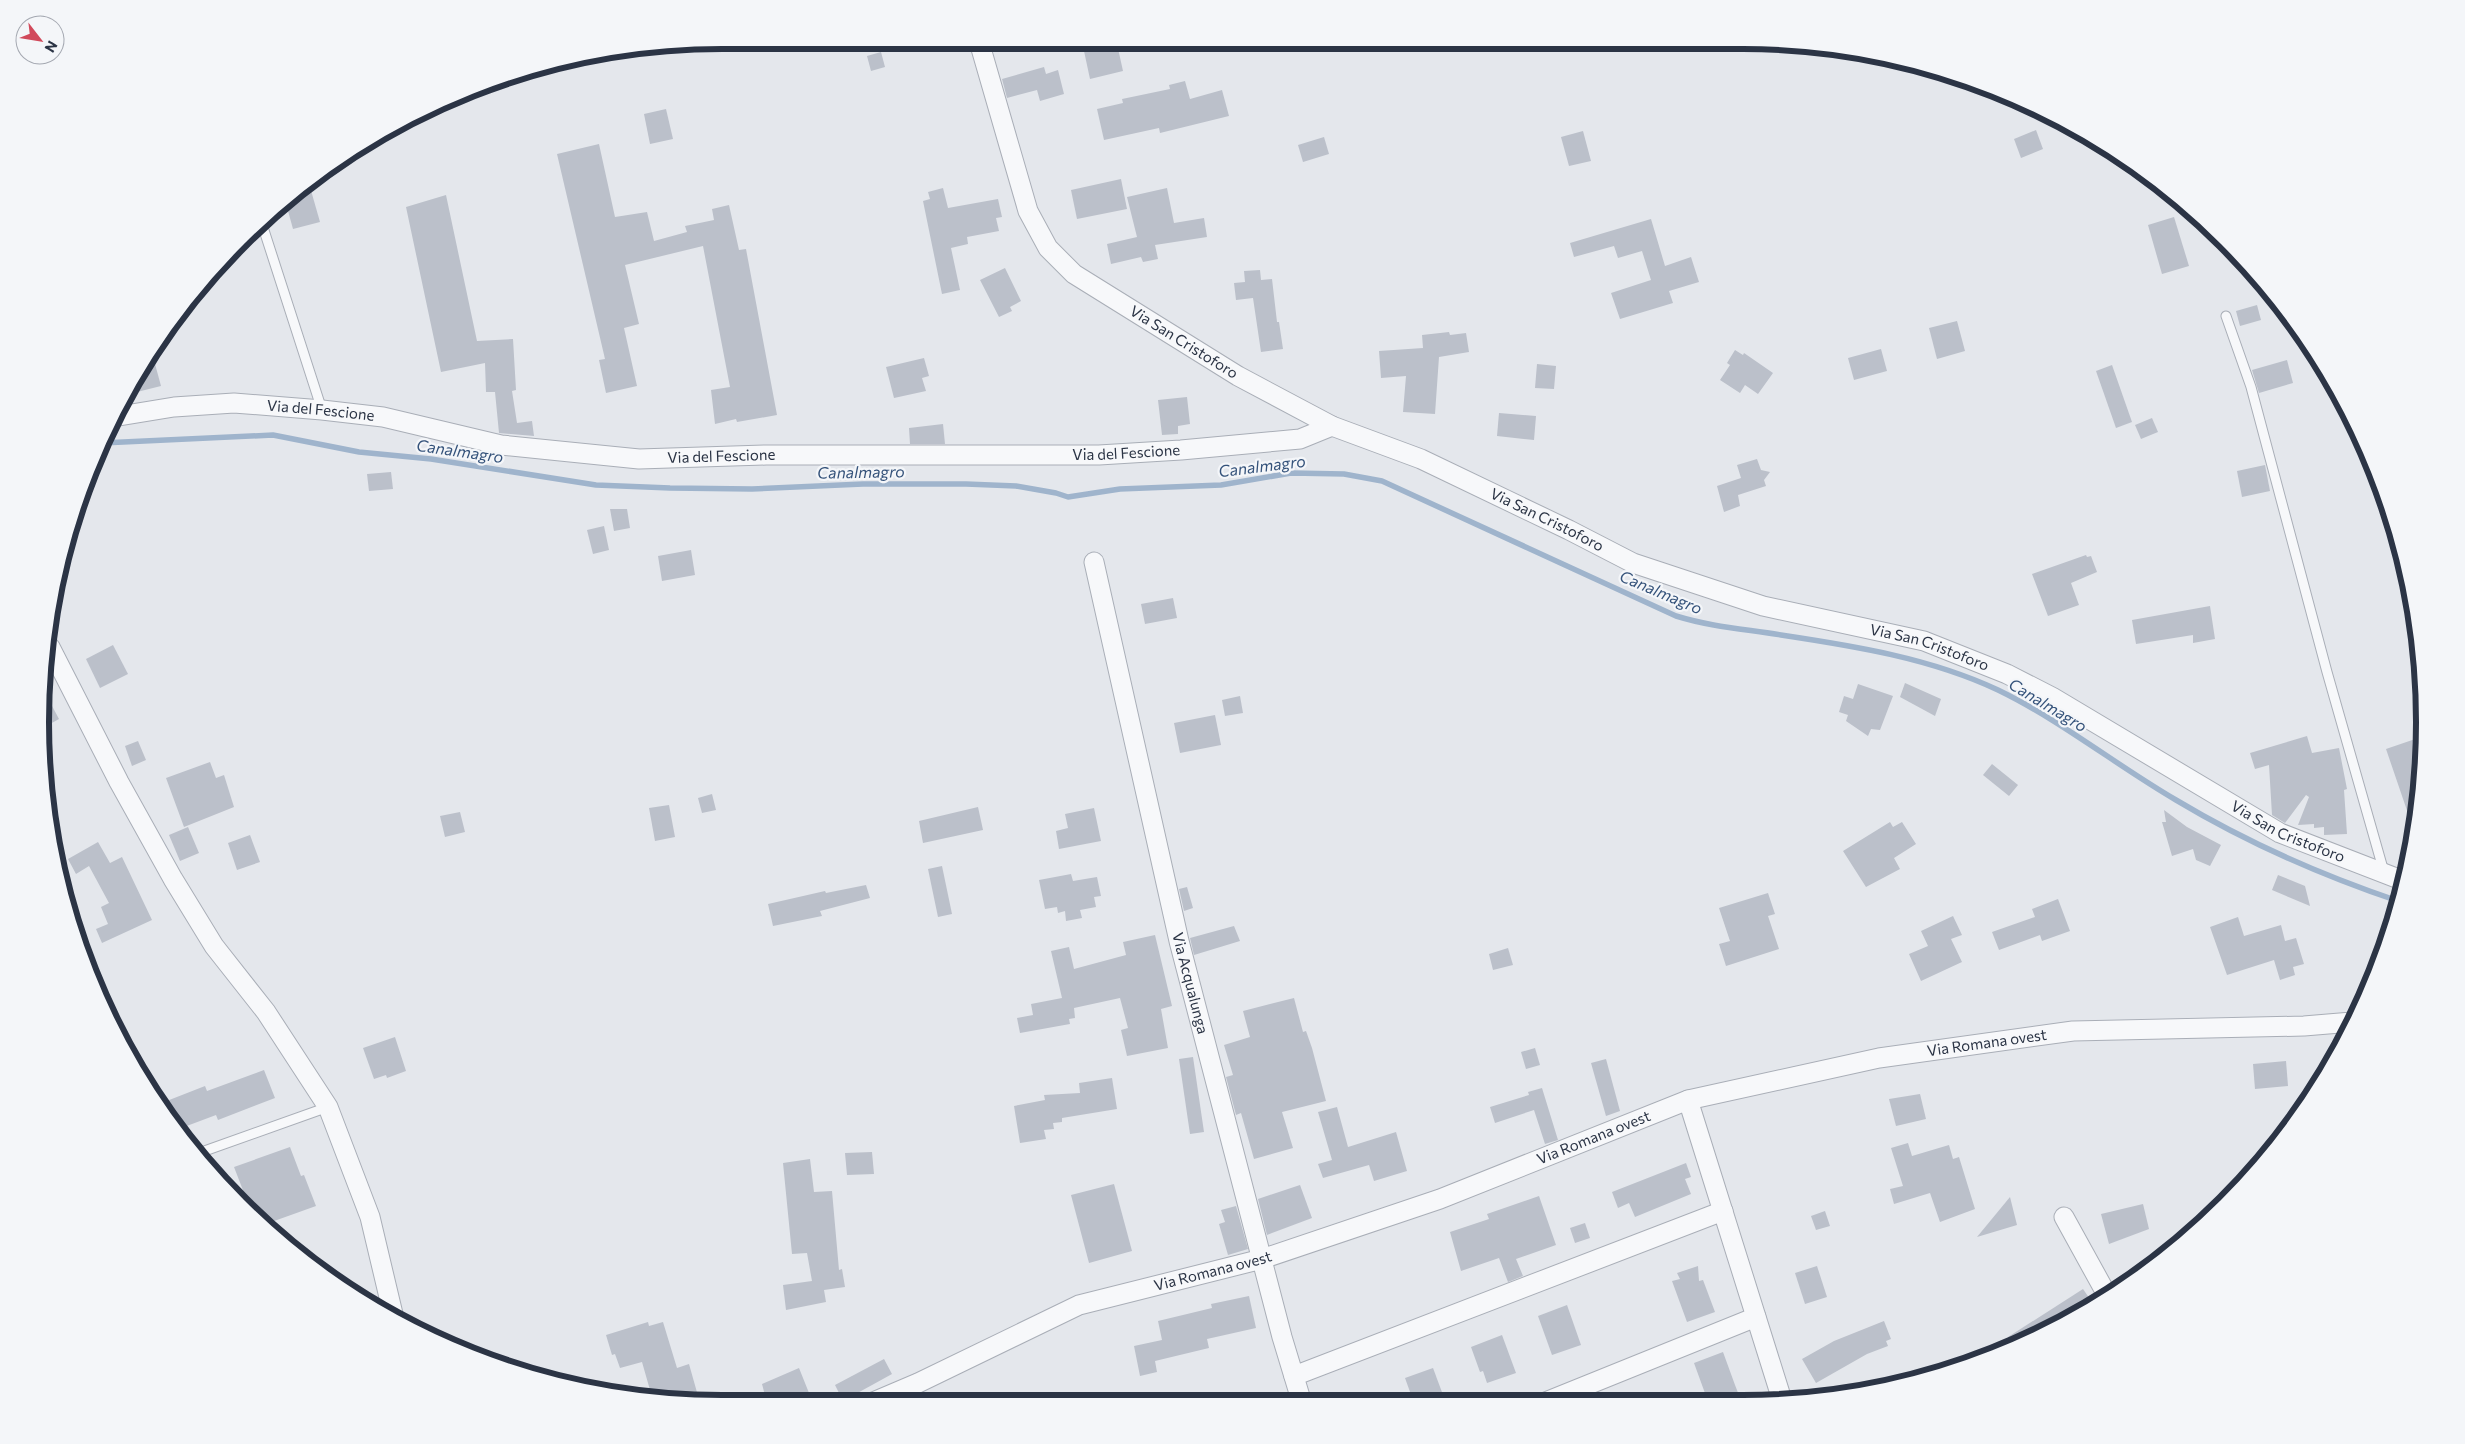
<svg xmlns="http://www.w3.org/2000/svg" width="2465" height="1444" font-family="Commissioner,sans-serif">
  <style>
    .lines { fill: none; stroke-linecap: round; stroke-linejoin: round }
    .stream { stroke: #9fb4cc; stroke-width: 5.5 }
    .building { fill: #bbc0ca }
    .service-casing { stroke: #a9aeb7; stroke-width: 11 }
    .minor-casing { stroke: #a9aeb7; stroke-width: 21 }
    .service { stroke: #f7f8fa; stroke-width: 9 }
    .minor { stroke: #f7f8fa; stroke-width: 19 }
    .labels { text-anchor: middle; stroke-width: 4.5; stroke-linejoin: round; paint-order: stroke }
    .street-label { font-size: 15px; fill: #2b3445; stroke: #f4f6f9 }
    .water-label { font-size: 16px; font-style: italic; fill: #34527a; stroke: #f4f6f9 }
    .rim { fill: none; stroke: #2b3445; stroke-width: 6 }
  </style>
  <rect width="100%" height="100%" fill="#e4e7ec"/>
  <g class="lines">
    <!-- stream -->
    <path class="stream" d="M102,443l171,-8 86,17 72,7 165,26 74,3 82,1 111,-5h103l50,2 40,7 12,4 52,-8 101,-4 70,-12 53,1 38,7 294,135c36,11 68,13 105,19 73,11 149,23 217,55 62,30 118,75 178,110 70,42 145,75 222,101"/>
  </g>
  <!-- building -->
  <g class="building">
    <polygon points="1117,44 1123,71 1090,79 1084,51"/>
    <polygon points="881,52 885,67 871,71 867,56"/>
    <polygon points="1044,67 1046,74 1058,70 1064,94 1040,101 1037,90 1007,98 1002,79"/>
    <polygon points="1185,81 1190,99 1222,90 1229,116 1160,133 1159,128 1104,140 1097,109 1123,103 1122,99 1170,89 1169,85"/>
    <polygon points="666,109 673,139 650,144 644,114"/>
    <polygon points="2036,130 2043,149 2021,158 2014,139"/>
    <polygon points="1583,131 1591,161 1569,166 1561,137"/>
    <polygon points="1324,137 1329,154 1303,162 1298,145"/>
    <polygon points="599,144 615,217 647,212 654,241 687,232 685,226 714,220 712,209 729,205 739,250 746,249 777,415 737,422 736,419 715,424 711,390 730,387 703,246 625,265 639,324 624,328 637,386 606,393 599,360 605,359 557,154"/>
    <polygon points="1121,179 1127,209 1077,219 1071,190"/>
    <polygon points="308,180 320,222 293,229 285,200"/>
    <polygon points="943,188 948,208 998,199 1002,217 996,218 999,231 967,237 968,244 951,248 960,290 942,294 923,201 930,199 928,192"/>
    <polygon points="1167,188 1174,223 1204,218 1207,237 1155,245 1158,259 1143,262 1141,257 1111,264 1107,244 1137,237 1127,197"/>
    <polygon points="446,195 477,341 513,339 516,390 512,391 517,423 532,421 534,436 499,433 495,392 486,392 485,363 441,372 406,207"/>
    <polygon points="2174,217 2189,266 2162,274 2148,225"/>
    <polygon points="1651,219 1665,266 1691,257 1699,282 1669,291 1673,303 1620,319 1611,293 1651,280 1642,251 1618,258 1614,246 1574,257 1570,243"/>
    <polygon points="1005,268 1021,301 1010,307 1012,311 999,317 980,280"/>
    <polygon points="1260,270 1261,280 1272,279 1277,322 1279,322 1283,349 1261,352 1253,298 1236,300 1234,283 1245,282 1244,271"/>
    <polygon points="2257,305 2261,320 2240,326 2236,311"/>
    <polygon points="1957,321 1965,351 1937,359 1929,328"/>
    <polygon points="1449,332 1450,335 1466,333 1469,352 1439,357 1435,414 1403,412 1406,376 1381,378 1379,351 1423,348 1422,335"/>
    <polygon points="151,349 161,386 125,395"/>
    <polygon points="1881,349 1887,371 1854,380 1848,358"/>
    <polygon points="1735,350 1743,355 1744,353 1773,373 1758,394 1745,385 1740,393 1720,380 1730,365 1727,363"/>
    <polygon points="924,358 929,376 922,378 926,391 894,398 886,367"/>
    <polygon points="2287,360 2293,383 2259,393 2252,370"/>
    <polygon points="1537,364 1556,366 1554,389 1535,388"/>
    <polygon points="2112,365 2132,422 2116,428 2096,371"/>
    <polygon points="1187,397 1190,424 1178,426 1178,434 1162,435 1158,400"/>
    <polygon points="1499,413 1536,416 1534,440 1497,436"/>
    <polygon points="2152,418 2158,432 2141,439 2135,425"/>
    <polygon points="943,424 945,444 910,444 909,428"/>
    <polygon points="1757,459 1761,470 1770,472 1764,480 1766,486 1738,495 1740,506 1724,512 1717,486 1741,478 1737,465"/>
    <polygon points="2265,465 2270,491 2242,497 2237,471"/>
    <polygon points="391,472 393,489 369,491 367,474"/>
    <polygon points="610,509 627,509 630,528 614,531"/>
    <polygon points="604,526 609,550 593,554 587,530"/>
    <polygon points="691,550 695,575 662,581 658,556"/>
    <polygon points="2086,555 2087,557 2091,556 2097,572 2071,583 2079,605 2048,616 2032,574"/>
    <polygon points="1173,598 1177,618 1145,624 1141,604"/>
    <polygon points="2210,606 2215,639 2193,643 2193,635 2136,644 2132,620"/>
    <polygon points="113,645 128,674 100,688 86,659"/>
    <polygon points="1905,683 1941,699 1935,716 1900,697"/>
    <polygon points="1858,684 1893,696 1880,730 1871,729 1868,736 1846,721 1848,715 1839,712 1844,696 1853,699"/>
    <polygon points="44,691 59,719 41,729 40,722"/>
    <polygon points="1240,696 1243,713 1225,716 1222,700"/>
    <polygon points="1215,715 1221,745 1180,753 1174,723"/>
    <polygon points="2307,736 2312,753 2339,748 2347,789 2344,790 2347,834 2324,835 2324,827 2314,828 2314,824 2298,825 2309,797 2306,795 2285,823 2272,815 2269,765 2255,769 2250,753"/>
    <polygon points="2424,736 2417,802 2414,831 2386,749"/>
    <polygon points="138,741 146,760 132,766 125,746"/>
    <polygon points="210,762 216,778 224,775 234,807 184,827 166,778"/>
    <polygon points="1992,764 2018,785 2009,796 1983,775"/>
    <polygon points="712,794 716,810 702,813 698,798"/>
    <polygon points="669,805 675,837 655,841 649,808"/>
    <polygon points="978,807 983,830 923,843 919,821"/>
    <polygon points="1094,808 1101,841 1059,849 1056,831 1068,828 1065,814"/>
    <polygon points="2164,810 2187,827 2221,845 2210,866 2196,860 2193,849 2172,856 2162,822 2166,822"/>
    <polygon points="460,812 465,832 445,837 440,816"/>
    <polygon points="1890,822 1893,827 1902,822 1916,844 1894,858 1900,869 1866,887 1843,851"/>
    <polygon points="188,827 199,853 180,861 169,835"/>
    <polygon points="250,835 260,862 237,870 228,843"/>
    <polygon points="98,842 110,863 122,857 152,920 102,943 96,929 108,924 101,907 109,903 89,866 76,874 68,859"/>
    <polygon points="942,866 952,914 938,917 928,869"/>
    <polygon points="1071,874 1073,881 1097,877 1101,896 1094,897 1096,907 1080,910 1082,918 1066,921 1065,911 1058,913 1057,907 1045,909 1039,880"/>
    <polygon points="2278,875 2305,886 2310,906 2272,890"/>
    <polygon points="866,885 870,898 820,911 822,916 773,926 768,904 825,891 826,893"/>
    <polygon points="1187,887 1193,908 1184,911 1179,889"/>
    <polygon points="1768,893 1775,914 1768,916 1779,949 1726,966 1719,944 1730,941 1719,908"/>
    <polygon points="2058,899 2070,931 2042,941 2040,935 1999,950 1992,932 2035,917 2032,909"/>
    <polygon points="1953,916 1962,935 1951,939 1962,962 1921,981 1909,954 1928,946 1921,931"/>
    <polygon points="2238,917 2244,936 2281,925 2285,941 2296,938 2304,964 2293,967 2295,975 2280,980 2274,960 2227,975 2210,927"/>
    <polygon points="1234,926 1240,941 1194,955 1190,938"/>
    <polygon points="1155,935 1172,1006 1161,1009 1168,1048 1127,1056 1121,1030 1128,1028 1120,998 1074,1008 1075,1018 1069,1019 1070,1024 1020,1033 1017,1018 1033,1015 1031,1004 1062,998 1051,951 1069,947 1074,969 1126,955 1123,942"/>
    <polygon points="1508,948 1513,965 1493,970 1489,954"/>
    <polygon points="1294,998 1303,1032 1306,1031 1312,1048 1326,1101 1282,1112 1293,1148 1254,1159 1241,1113 1236,1115 1226,1077 1233,1075 1224,1045 1250,1037 1243,1011"/>
    <polygon points="395,1037 406,1071 387,1078 386,1075 374,1079 363,1048"/>
    <polygon points="1535,1048 1540,1065 1526,1069 1521,1052"/>
    <polygon points="1193,1057 1204,1132 1190,1134 1179,1059"/>
    <polygon points="1606,1059 1620,1111 1606,1116 1591,1063"/>
    <polygon points="2286,1061 2288,1086 2255,1089 2253,1064"/>
    <polygon points="264,1070 275,1098 218,1120 216,1115 176,1130 159,1104 205,1086 207,1091"/>
    <polygon points="1112,1078 1117,1109 1062,1118 1062,1122 1053,1123 1054,1129 1044,1130 1046,1139 1020,1143 1014,1106 1045,1100 1044,1095 1080,1093 1079,1083"/>
    <polygon points="1542,1088 1558,1140 1545,1144 1534,1110 1495,1123 1490,1107 1529,1095 1528,1092"/>
    <polygon points="1920,1094 1926,1119 1896,1126 1889,1099"/>
    <polygon points="1337,1107 1348,1147 1396,1132 1407,1171 1374,1181 1369,1165 1323,1178 1318,1164 1332,1160 1318,1112"/>
    <polygon points="1908,1143 1912,1156 1949,1145 1953,1159 1959,1157 1975,1209 1940,1222 1930,1193 1894,1204 1890,1189 1903,1186 1891,1148"/>
    <polygon points="290,1147 301,1176 304,1175 316,1206 263,1225 240,1200 246,1198 234,1167"/>
    <polygon points="872,1152 874,1174 847,1175 845,1153"/>
    <polygon points="810,1159 814,1192 832,1191 839,1270 842,1269 845,1287 824,1290 826,1302 786,1310 783,1285 812,1281 807,1253 792,1254 783,1163"/>
    <polygon points="1686,1163 1691,1177 1685,1179 1691,1194 1635,1217 1629,1203 1618,1208 1612,1192"/>
    <polygon points="1114,1184 1132,1251 1089,1263 1071,1195"/>
    <polygon points="1300,1185 1312,1218 1267,1235 1258,1199"/>
    <polygon points="1539,1196 1556,1245 1516,1259 1523,1276 1508,1282 1499,1258 1461,1271 1450,1232 1489,1219 1487,1214"/>
    <polygon points="2010,1197 2017,1225 1977,1237"/>
    <polygon points="2143,1204 2149,1229 2109,1244 2101,1214"/>
    <polygon points="1236,1206 1248,1249 1228,1255 1219,1224 1225,1222 1221,1210"/>
    <polygon points="1825,1211 1830,1226 1816,1230 1811,1216"/>
    <polygon points="1585,1223 1590,1238 1575,1243 1570,1228"/>
    <polygon points="1698,1266 1699,1281 1703,1280 1715,1312 1687,1322 1672,1281 1680,1279 1677,1273"/>
    <polygon points="1817,1266 1827,1297 1805,1304 1795,1273"/>
    <polygon points="2083,1289 2094,1305 2084,1312 2013,1345 2008,1337"/>
    <polygon points="1249,1296 1256,1328 1207,1339 1209,1348 1155,1361 1157,1372 1140,1376 1134,1346 1162,1340 1158,1321 1212,1308 1211,1304"/>
    <polygon points="1567,1305 1581,1345 1552,1355 1538,1316"/>
    <polygon points="1884,1321 1891,1339 1886,1341 1888,1346 1867,1354 1816,1383 1802,1359 1834,1341"/>
    <polygon points="648,1322 649,1326 663,1322 677,1368 689,1364 700,1403 677,1403 652,1397 642,1362 620,1368 615,1354 612,1355 606,1335"/>
    <polygon points="1502,1335 1516,1373 1487,1383 1483,1371 1480,1372 1471,1347"/>
    <polygon points="1723,1352 1735,1385 1742,1403 1709,1403 1706,1396 1694,1363"/>
    <polygon points="884,1359 892,1374 843,1401 835,1385"/>
    <polygon points="799,1368 813,1403 767,1403 762,1384"/>
    <polygon points="1433,1368 1446,1403 1414,1403 1405,1378"/>
  </g>
  <g class="lines">
    <!-- service casing -->
    <g class="service-casing">
      <g id="service">
        <polyline points="261,221 322,410"/>
        <polyline points="2226,316 2251,387 2327,672 2384,872"/>
        <polyline points="196,1154 328,1107"/>
      </g>
    </g>
    <!-- minor casing -->
    <g class="minor-casing">
      <g id="minor">
        <path id="s1" d="M980,45l48,166 20,37 26,26 164,102 94,50 89,33 148,71 64,33 130,43 161,35 83,33 45,23 228,136 124,48"/>
        <path id="s2" d="M113,417l61,-10 60,-4 88,7 61,7 118,28 138,14 127,-4h333l82,-5 119,-11 32,-13"/>
        <path id="s3" d="M1094,562l85,379 103,396 20,66"/>
        <polyline points="50,647 119,782 173,879 214,946 266,1012 328,1107 370,1217 393,1314"/>
        <polyline points="1688,1100 1783,1403"/>
        <polyline points="2064,1217 2107,1295"/>
        <polyline points="1294,1376 1723,1211"/>
        <path id="s4" d="M871,1403l47,-20 161,-78 183,-46 178,-60 248,-99 191,-42 194,-27 231,-5 48,-4"/>
        <polyline points="1543,1403 1756,1317"/>
      </g>
    </g>
    <!-- service -->
    <use href="#service" class="service"/>
    <!-- minor -->
    <use href="#minor" class="minor"/>
  </g>
  <g class="labels">
    <!-- street labels -->
    <g class="street-label">
      <text dy="5" stroke="none"><textPath href="#s1" startOffset="381">Via San Cristoforo</textPath></text>
      <text dy="5" stroke="none"><textPath href="#s2" startOffset="209">Via del Fescione</textPath></text>
      <text dy="5" stroke="none"><textPath href="#s2" startOffset="1019">Via del Fescione</textPath></text>
      <text dy="5" stroke="none"><textPath href="#s2" startOffset="614">Via del Fescione</textPath></text>
      <text dy="5" stroke="none"><textPath href="#s1" startOffset="786">Via San Cristoforo</textPath></text>
      <text dy="5" stroke="none"><textPath href="#s1" startOffset="1191">Via San Cristoforo</textPath></text>
      <text dy="5" stroke="none"><textPath href="#s1" startOffset="1596">Via San Cristoforo</textPath></text>
      <text dy="5" stroke="none"><textPath href="#s3" startOffset="432">Via Acqualunga</textPath></text>
      <text dy="5" stroke="none"><textPath href="#s4" startOffset="1178">Via Romana ovest</textPath></text>
      <text dy="5" stroke="none"><textPath href="#s4" startOffset="772">Via Romana ovest</textPath></text>
      <text dy="5" stroke="none"><textPath href="#s4" startOffset="368">Via Romana ovest</textPath></text>
    </g>
    <!-- water labels -->
    <g class="water-label">
      <text transform="translate(460 451) rotate(8)" y="6">Canalmagro</text>
      <text transform="translate(1262 466) rotate(-7)" y="6">Canalmagro</text>
      <text transform="translate(861 472) rotate(-1)" y="6">Canalmagro</text>
      <text transform="translate(1661 592) rotate(23)" y="6">Canalmagro</text>
      <text transform="translate(2048 705) rotate(31)" y="6">Canalmagro</text>
    </g>
  </g>
  <!-- crop -->
  <path d="M0 0H2465V1444H0ZM722 49H1743A673 673 0 0 1 2416 722V722A673 673 0 0 1 1743 1395H722A673 673 0 0 1 49 722V722A673 673 0 0 1 722 49Z" fill="#f4f6f9" fill-rule="evenodd"/>
  <path class="rim" d="M722 49H1743A673 673 0 0 1 2416 722V722A673 673 0 0 1 1743 1395H722A673 673 0 0 1 49 722V722A673 673 0 0 1 722 49Z"/>
  <!-- north arrow -->
  <g transform="translate(40 40) rotate(121)"><circle r="24" fill="#f4f6f9" stroke="#a4a8b1"/>
  <path d="M0-4L9 19L0 12L-9 19Z" fill="#d1495b"/>
  <text y="-8" font-size="14" font-weight="bold" text-anchor="middle" fill="#2b3445">N</text>
  </g>
</svg>
